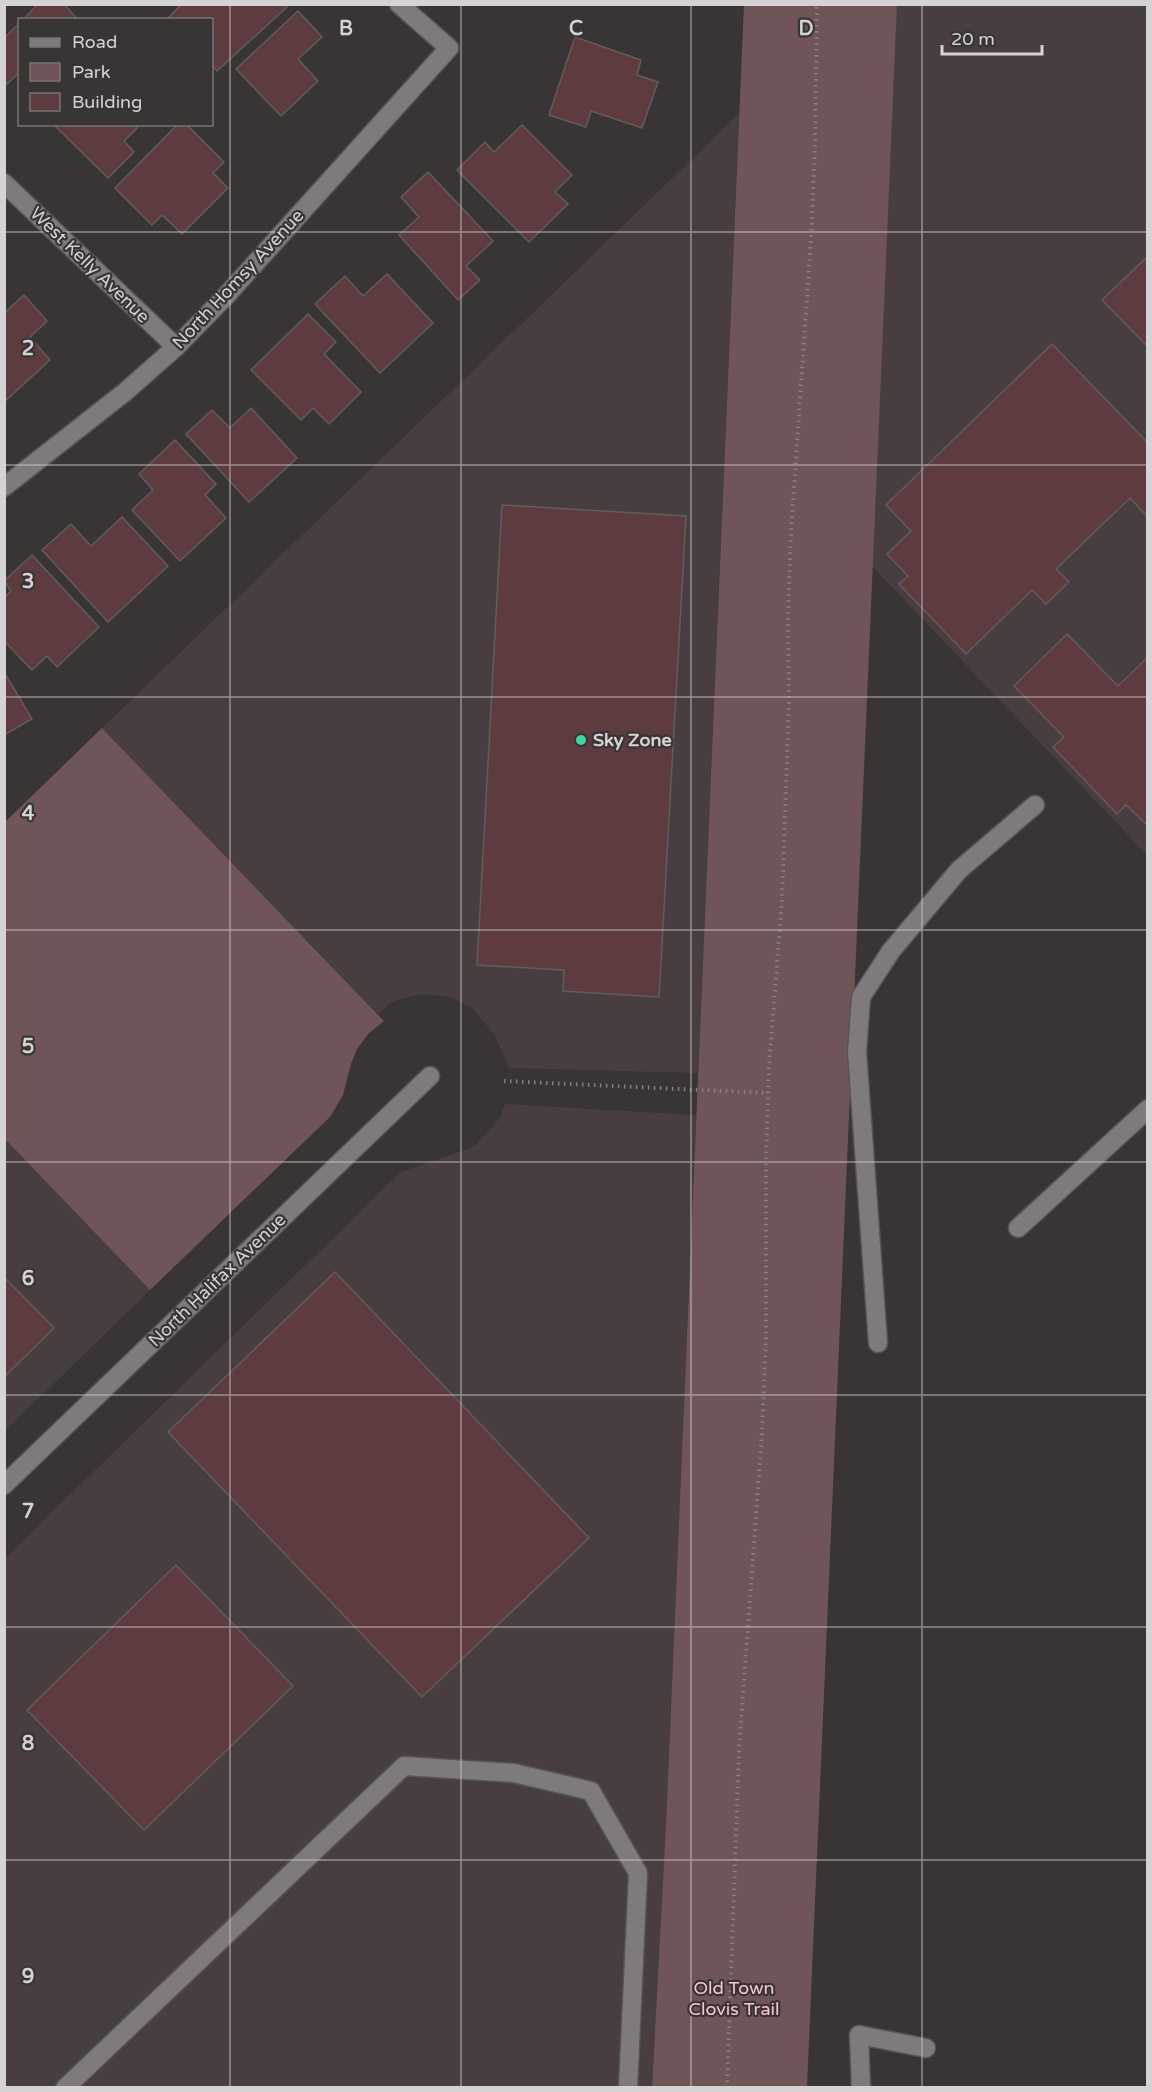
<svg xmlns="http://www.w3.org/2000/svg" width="1152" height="2092" font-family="'Varela Round',sans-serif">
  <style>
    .built { fill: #493e3f }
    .green { fill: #705558 }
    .building { fill: #5d3b3f; stroke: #615d5d; stroke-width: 1.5 }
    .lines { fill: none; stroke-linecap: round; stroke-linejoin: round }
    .lane-casing { stroke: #565454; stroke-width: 21 }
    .street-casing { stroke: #565454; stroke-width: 21 }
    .path { stroke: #848181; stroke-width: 4; stroke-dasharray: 1.5 4.5; stroke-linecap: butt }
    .lane { stroke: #7f7a7b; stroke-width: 18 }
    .street { stroke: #7f7a7b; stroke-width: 18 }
    .grid { fill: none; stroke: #d5d3d3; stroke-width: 1.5; stroke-opacity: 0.55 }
    .poi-dot { fill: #43d4a0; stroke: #393535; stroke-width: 2 }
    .labels { text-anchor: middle; stroke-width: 4.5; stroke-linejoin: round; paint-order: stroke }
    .street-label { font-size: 18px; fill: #d5d3d3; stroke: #393535 }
    .poi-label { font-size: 18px; font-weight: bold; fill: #d5d3d3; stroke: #393535; text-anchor: start }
    .park-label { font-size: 18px; fill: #fdc7cb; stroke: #393535 }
    .grid-label { font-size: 20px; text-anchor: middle; font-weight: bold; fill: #d5d3d3; stroke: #393535; stroke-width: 4.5; stroke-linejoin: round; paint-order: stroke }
  </style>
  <rect width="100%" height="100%" fill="#393535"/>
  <!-- built -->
  <g class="built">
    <polygon points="897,5 1147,5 1147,855 872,566"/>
    <polygon points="739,114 698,1073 509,1068 494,1034 473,1009 450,997 424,994 409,997 391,1002 378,1014 102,728"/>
    <polygon points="505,1104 696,1115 666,1825 652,2087 5,2088 5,1558 401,1172 474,1147 500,1118"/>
    <polygon points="5,1139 150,1290 5,1431"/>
  </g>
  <!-- green -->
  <g class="green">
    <polygon points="744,5 897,5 807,2087 652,2088 666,1825"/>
    <polygon points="102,728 384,1021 368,1034 357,1049 351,1064 343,1095 330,1117 150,1290 5,1139 5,822"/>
  </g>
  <!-- building -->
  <g class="building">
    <polygon points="38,4 64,4 78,20 23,20"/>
    <polygon points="182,4 286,4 287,7 217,71 212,65 212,20 170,20 168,18"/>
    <polygon points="298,11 322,37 298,59 318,81 281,116 236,69"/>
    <polygon points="20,23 20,72 7,84 4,81 4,38"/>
    <polygon points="575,37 641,60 637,75 658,82 642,128 591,111 586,127 549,115"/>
    <polygon points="53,124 141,124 124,141 134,152 108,178"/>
    <polygon points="178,124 186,124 224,162 213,173 228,188 182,234 162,215 152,225 115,188"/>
    <polygon points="522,125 572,175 555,192 568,204 529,242 457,170 485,142 494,152"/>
    <polygon points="428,172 493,241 466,266 480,280 458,300 399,235 419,217 401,197"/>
    <polygon points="1148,256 1148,347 1102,300"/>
    <polygon points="387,274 433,323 380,373 315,304 345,276 363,296"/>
    <polygon points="24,295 47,321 30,337 50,360 4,402 4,313"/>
    <polygon points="308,314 336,342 324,354 361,392 329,424 313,408 301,420 251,370"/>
    <polygon points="1052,344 1148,443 1148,517 1130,498 1056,569 1069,582 1046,604 1032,590 966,654 899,584 908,576 887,554 911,531 886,505"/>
    <polygon points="251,408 297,458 249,502 186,434 212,410 230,428"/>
    <polygon points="175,440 216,484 205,495 226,518 180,561 132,510 153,490 139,474"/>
    <polygon points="502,505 686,516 659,997 563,991 564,970 477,965"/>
    <polygon points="122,517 168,566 108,622 42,550 71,524 91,546"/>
    <polygon points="32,555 99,627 57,667 47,656 32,670 4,641 4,598 11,591 4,581"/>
    <polygon points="1067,634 1118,686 1148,657 1148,826 1126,805 1117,814 1053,747 1064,737 1014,686"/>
    <polygon points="4,672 32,719 4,735"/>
    <polygon points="335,1272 589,1538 422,1697 168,1432"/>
    <polygon points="4,1277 54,1328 4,1377"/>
    <polygon points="176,1565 293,1686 144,1830 27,1710"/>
  </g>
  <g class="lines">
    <!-- lane casing -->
    <g class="lane-casing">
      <g id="lane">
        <polyline points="1018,1228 1148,1109"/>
        <polyline points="878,1343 857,1052 861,997 891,951 959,870 1035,805"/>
        <polyline points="65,2088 404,1766 514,1773 591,1791 638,1873 628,2088"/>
        <polyline points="861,2088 859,2035 926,2048"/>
      </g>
    </g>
    <!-- street casing -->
    <g class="street-casing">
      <g id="street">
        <polyline points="4,183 176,347"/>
        <polyline points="4,487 125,392 176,347 225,297 449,48 399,4"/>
        <polyline points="4,1485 430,1076"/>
      </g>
    </g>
    <!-- path -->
    <g class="path">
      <polyline points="504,1081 768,1093"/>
      <polyline points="727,2088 739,1750 762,1433 766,1338 766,1161 769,1067 782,900 789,702 788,617 791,531 811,239 815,145 817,4"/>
    </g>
    <!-- lane -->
    <use href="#lane" class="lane"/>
    <!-- street -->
    <use href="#street" class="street"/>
  </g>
  <!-- grid -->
  <path class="grid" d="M230,4v2084M461,4v2084M691,4v2084M922,4v2084M4,232h1144M4,465h1144M4,697h1144M4,930h1144M4,1162h1144M4,1395h1144M4,1627h1144M4,1860h1144"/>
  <!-- markers -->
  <circle class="poi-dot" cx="581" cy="740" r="6"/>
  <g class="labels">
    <!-- street labels -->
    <g class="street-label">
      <text transform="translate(90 265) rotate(44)" y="6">West Kelly Avenue</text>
      <text transform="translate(238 279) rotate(-47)" y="6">North Homsy Avenue</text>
      <text transform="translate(217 1280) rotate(-44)" y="6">North Halifax Avenue</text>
    </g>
    <!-- poi labels -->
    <g class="poi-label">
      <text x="593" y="746">Sky Zone</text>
    </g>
    <!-- park labels -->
    <g class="park-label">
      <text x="734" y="1994">Old Town<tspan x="734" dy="21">Clovis Trail</tspan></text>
    </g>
  </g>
  <g class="grid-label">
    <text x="346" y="35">B</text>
    <text x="576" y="35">C</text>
    <text x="806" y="35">D</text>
    <text x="28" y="355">2</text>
    <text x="28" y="588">3</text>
    <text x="28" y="820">4</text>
    <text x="28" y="1053">5</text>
    <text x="28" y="1285">6</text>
    <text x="28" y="1518">7</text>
    <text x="28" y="1750">8</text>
    <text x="28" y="1983">9</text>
  </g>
  <!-- border -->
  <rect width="1152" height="2092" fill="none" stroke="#d5d3d3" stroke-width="12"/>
  <!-- legend -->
  <rect x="18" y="18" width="195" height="108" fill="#393535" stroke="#777474" stroke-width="1.5"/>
  <rect x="30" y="38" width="30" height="9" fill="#7f7a7b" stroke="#777474" stroke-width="1.5"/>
  <text x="72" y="48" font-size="18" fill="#d5d3d3">Road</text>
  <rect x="30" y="63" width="30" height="18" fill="#705558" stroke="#777474" stroke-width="1.5"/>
  <text x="72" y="78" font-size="18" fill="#d5d3d3">Park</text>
  <rect x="30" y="93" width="30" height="18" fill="#5d3b3f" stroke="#777474" stroke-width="1.5"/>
  <text x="72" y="108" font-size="18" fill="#d5d3d3">Building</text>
  <!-- scale -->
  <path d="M942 45v9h100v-9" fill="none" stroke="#d5d3d3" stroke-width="3"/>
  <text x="951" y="45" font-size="18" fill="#d5d3d3" stroke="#393535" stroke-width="4.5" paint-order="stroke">20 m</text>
</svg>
